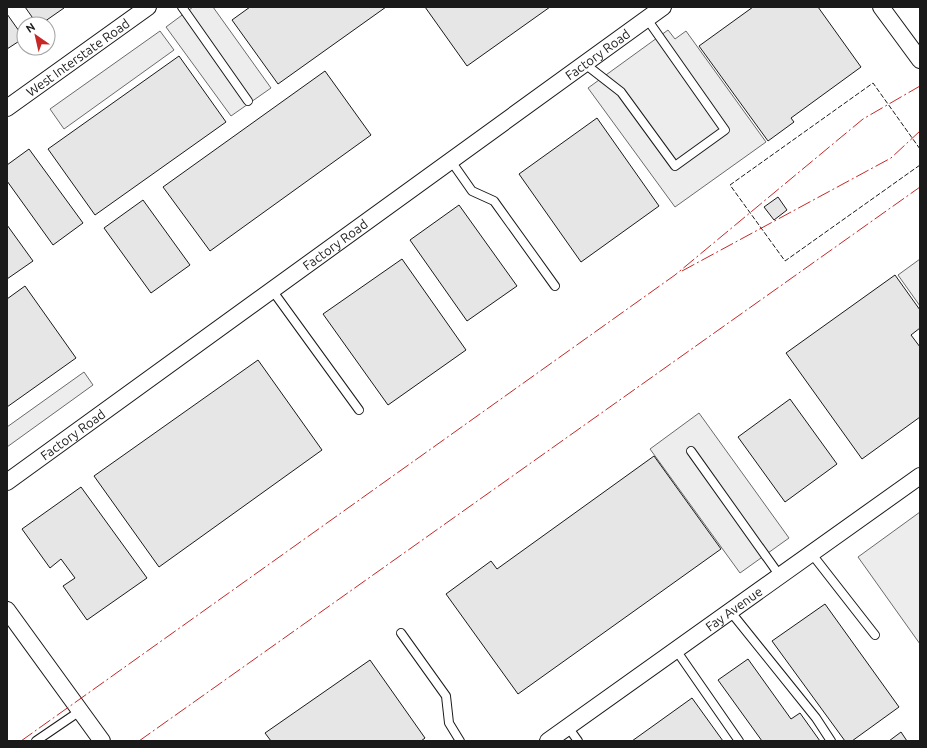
<svg xmlns="http://www.w3.org/2000/svg" width="927" height="748" font-family="Ubuntu,sans-serif">
  <style>
    .parking { fill: #ededed; stroke: #6a6a6a }
    .building { fill: #e6e6e6; stroke: #1a1a1a }
    .lines { fill: none; stroke-linecap: round; stroke-linejoin: round }
    .lane-casing { stroke: #1a1a1a; stroke-width: 10 }
    .street-casing { stroke: #1a1a1a; stroke-width: 18 }
    .lane { stroke: #fff; stroke-width: 8 }
    .street { stroke: #fff; stroke-width: 16 }
    .fence { stroke: #1a1a1a; stroke-width: 1; stroke-dasharray: 5 2; stroke-linecap: butt }
    .power { stroke: #c62828; stroke-width: 1; stroke-dasharray: 14 3 2 3; stroke-linecap: butt }
    .labels { text-anchor: middle; stroke-width: 3; stroke-linejoin: round; paint-order: stroke }
    .street-label { font-size: 13px; fill: #1a1a1a; stroke: #fff }
  </style>
  <rect width="100%" height="100%" fill="#fff"/>
  <!-- parking -->
  <g class="parking">
    <polygon points="193,7 213,7 271,88 231,116 166,27"/>
    <polygon points="668,30 675,39 686,31 766,142 675,207 588,88"/>
    <polygon points="160,31 174,50 64,129 50,109"/>
    <polygon points="920,259 920,306 898,275"/>
    <polygon points="84,372 93,385 7,447 7,427"/>
    <polygon points="699,413 789,538 740,573 650,449"/>
    <polygon points="920,512 920,644 858,557"/>
  </g>
  <!-- building -->
  <g class="building">
    <polygon points="25,7 64,7 64,8 41,24 37,24"/>
    <polygon points="250,7 386,7 278,84 232,20"/>
    <polygon points="425,7 550,7 467,66"/>
    <polygon points="753,7 818,7 861,67 791,118 794,122 768,141 699,46"/>
    <polygon points="7,14 24,38 7,49"/>
    <polygon points="179,56 226,122 95,215 48,149"/>
    <polygon points="325,71 371,135 210,251 163,187"/>
    <polygon points="597,118 659,206 581,262 519,174"/>
    <polygon points="29,149 83,223 53,245 7,181 7,165"/>
    <polygon points="778,197 787,210 774,220 764,207"/>
    <polygon points="143,200 190,265 151,293 104,228"/>
    <polygon points="459,205 517,286 467,321 410,240"/>
    <polygon points="7,225 33,261 7,279"/>
    <polygon points="402,259 466,350 388,405 323,314"/>
    <polygon points="895,275 920,310 920,328 911,335 920,347 920,417 862,459 786,353"/>
    <polygon points="25,286 76,358 7,407 7,299"/>
    <polygon points="258,360 322,450 159,567 94,476"/>
    <polygon points="790,399 837,464 785,502 738,437"/>
    <polygon points="654,456 721,549 518,694 446,594 491,561 497,569"/>
    <polygon points="81,487 147,578 87,620 63,586 75,578 61,559 50,568 22,529"/>
    <polygon points="825,604 899,707 852,741 845,741 772,641"/>
    <polygon points="748,659 791,719 800,713 820,741 762,741 718,680"/>
    <polygon points="370,660 425,738 421,741 271,741 265,733"/>
    <polygon points="692,698 723,741 632,741"/>
    <polygon points="901,732 907,741 889,741"/>
  </g>
  <g class="lines">
    <!-- lane casing -->
    <g class="lane-casing">
      <g id="lane">
        <polyline points="182,7 248,101"/>
        <polyline points="585,64 621,92 675,166 725,130 647,19"/>
        <polyline points="451,161 472,191 494,201 555,286"/>
        <polyline points="272,290 359,410"/>
        <polyline points="691,451 780,576"/>
        <polyline points="811,553 875,635"/>
        <polyline points="730,611 816,718 831,741"/>
        <polyline points="401,633 446,696 449,723 460,741"/>
        <polyline points="676,650 739,741"/>
        <polyline points="568,727 578,741"/>
        <polyline points="36,741 80,711"/>
      </g>
    </g>
    <!-- street casing -->
    <g class="street-casing">
      <g id="street">
        <polyline points="881,7 920,60"/>
        <path id="s1" d="M7,108l141,-101"/>
        <path id="s2" d="M7,482l656,-475"/>
        <polyline points="7,610 102,741"/>
        <path id="s3" d="M548,741l372,-265"/>
      </g>
    </g>
    <!-- lane -->
    <use href="#lane" class="lane"/>
    <!-- street -->
    <use href="#street" class="street"/>
    <!-- fence -->
    <polyline class="fence" points="920,149 873,83 730,185 785,261 920,165"/>
    <!-- power -->
    <g class="power">
      <polyline points="682,271 891,158 920,131"/>
      <polyline points="21,741 675,275 863,119 920,86"/>
      <polyline points="139,741 920,187"/>
    </g>
  </g>
  <g class="labels">
    <!-- street labels -->
    <g class="street-label">
      <text dy="5" stroke="none"><textPath href="#s2" startOffset="729">Factory Road</textPath></text>
      <text dy="5" stroke="none"><textPath href="#s1" startOffset="87">West Interstate Road</textPath></text>
      <text dy="5" stroke="none"><textPath href="#s2" startOffset="405">Factory Road</textPath></text>
      <text dy="5" stroke="none"><textPath href="#s2" startOffset="81">Factory Road</textPath></text>
      <text dy="5" stroke="none"><textPath href="#s3" startOffset="228">Fay Avenue</textPath></text>
    </g>
  </g>
  <!-- border -->
  <rect width="927" height="748" fill="none" stroke="#1a1a1a" stroke-width="16"/>
  <!-- north arrow -->
  <g transform="translate(36 36) rotate(326)"><circle r="19" fill="#ffffff" stroke="#a3a3a3"/>
  <path d="M0-3L7 15L0 10L-7 15Z" fill="#c62828"/>
  <text y="-6" font-size="11" font-weight="bold" text-anchor="middle" fill="#1a1a1a">N</text>
  </g>
</svg>
